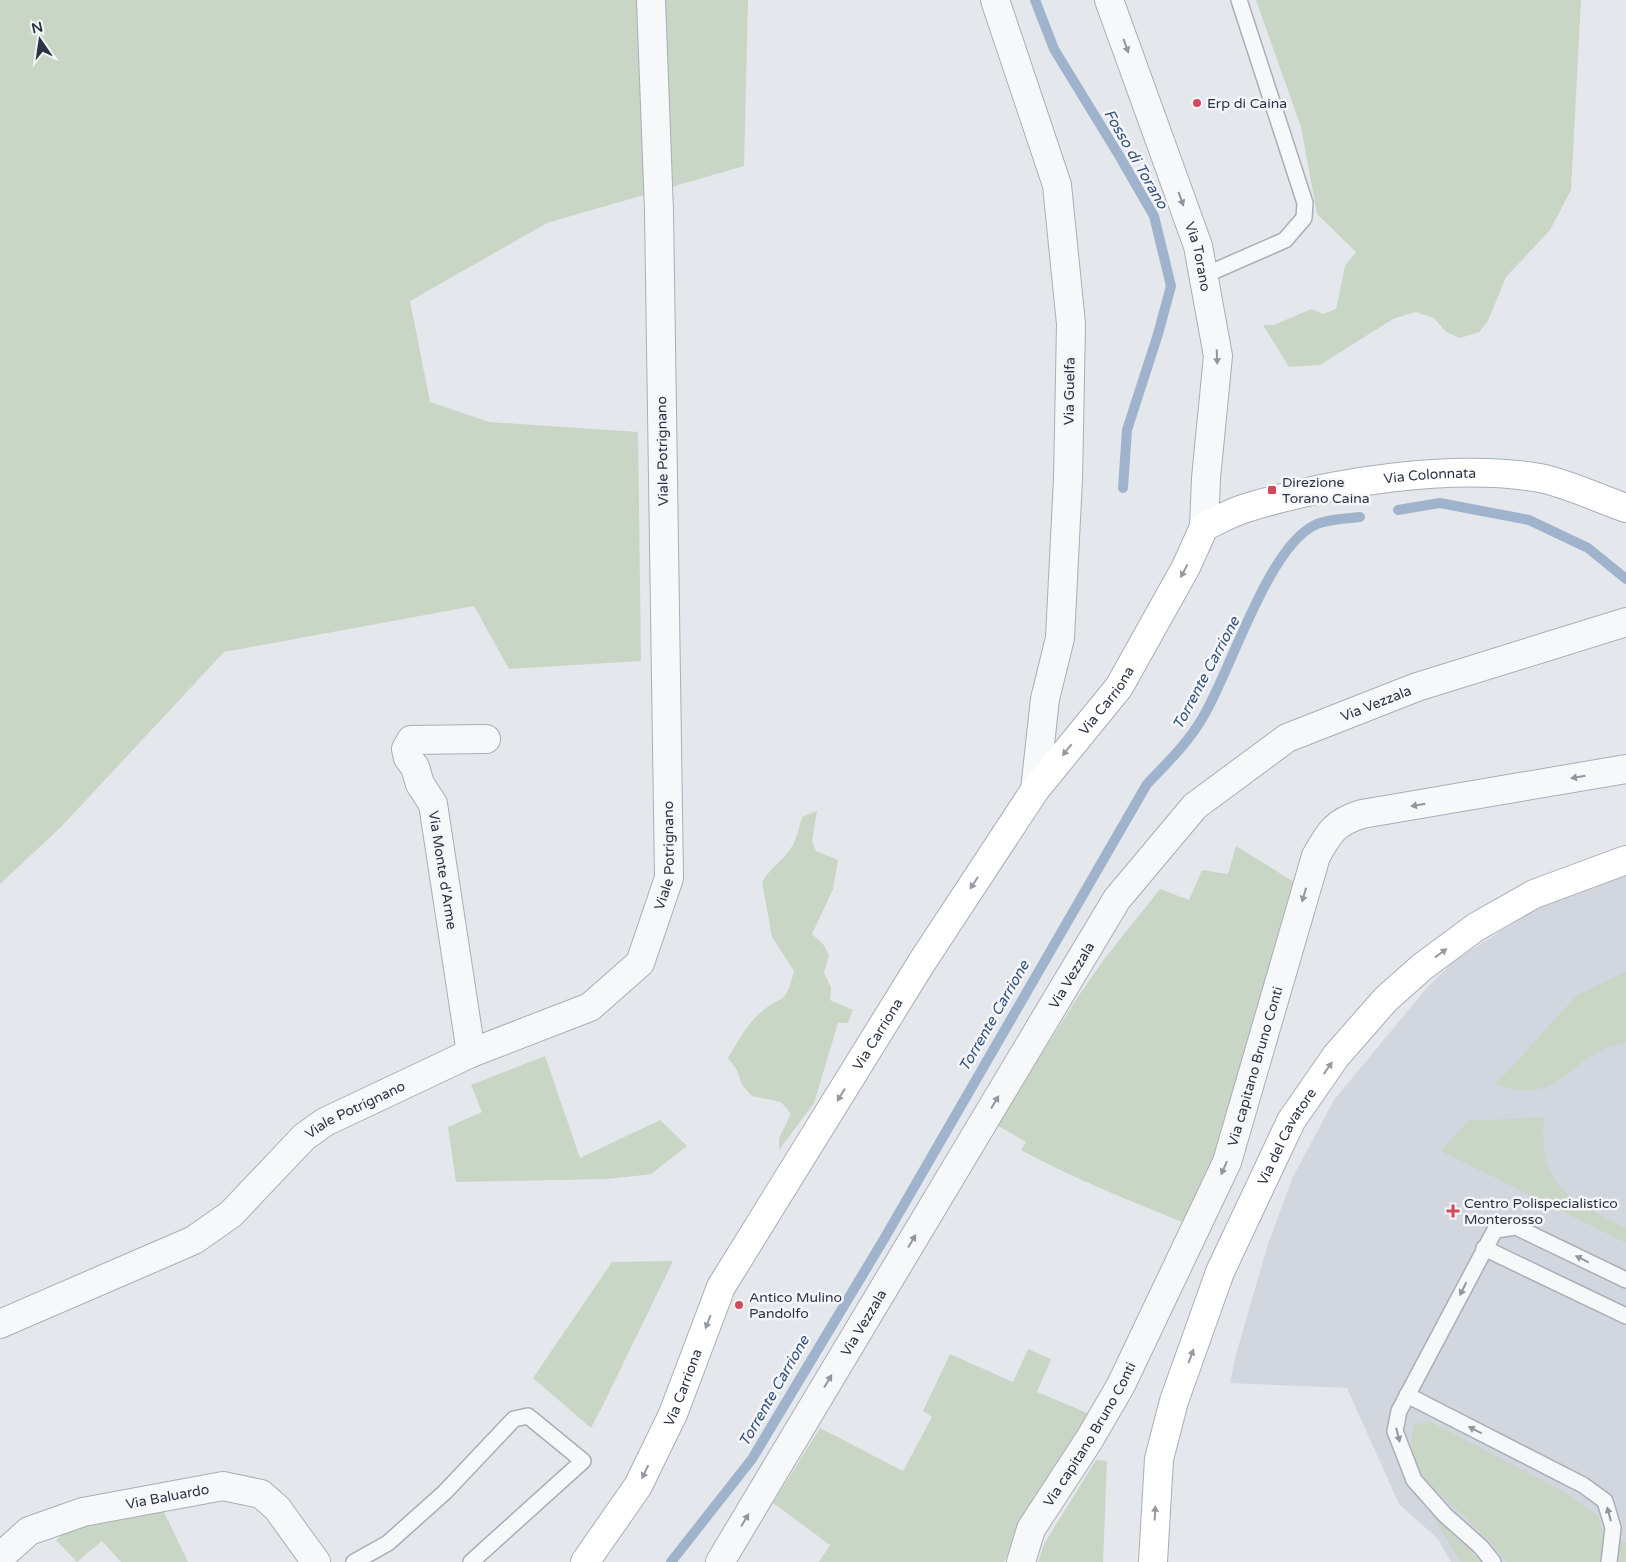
<svg xmlns="http://www.w3.org/2000/svg" width="1626" height="1562" font-family="'Varela Round',sans-serif">
  <style>
    .built { fill: #d2d6de }
    .green { fill: #c9d6c5 }
    .lines { fill: none; stroke-linecap: round; stroke-linejoin: round }
    .stream { stroke: #9fb4cc; stroke-width: 10 }
    .service-casing { stroke: #a9aeb7; stroke-width: 18 }
    .minor-casing { stroke: #a9aeb7; stroke-width: 30 }
    .secondary-casing { stroke: #a9aeb7; stroke-width: 30 }
    .service { stroke: #f7f8fa; stroke-width: 15 }
    .minor { stroke: #f7f8fa; stroke-width: 28 }
    .secondary { stroke: #fff; stroke-width: 28 }
    .oneway { fill: #9196a0 }
    .oneway2 { fill: #959aa2 }
    .poi-dot { fill: #d1495b; stroke: #f4f6f9; stroke-width: 2 }
    .labels { text-anchor: middle; stroke-width: 5; stroke-linejoin: round; paint-order: stroke }
    .poi-label { font-size: 14px; fill: #2b3445; stroke: #f4f6f9; text-anchor: start }
    .street-label { font-size: 14px; fill: #2b3445; stroke: #f4f6f9 }
    .water-label { font-size: 15px; font-style: italic; fill: #34527a; stroke: #f4f6f9 }
  </style>
  <rect width="100%" height="100%" fill="#e4e7ec"/>
  <!-- built -->
  <polygon class="built" points="1626,875 1626,1562 1451,1562 1438,1539 1399,1504 1347,1388 1230,1383 1235,1358 1268,1244 1292,1179 1334,1100 1426,989 1453,962 1550,899"/>
  <!-- green -->
  <g class="green">
    <polygon points="0,0 748,0 744,166 547,223 410,301 430,402 489,422 638,432 641,661 509,669 474,606 224,652 61,827 0,884"/>
    <polygon points="1256,0 1581,0 1571,190 1550,230 1506,277 1488,321 1479,332 1460,338 1446,332 1434,318 1415,312 1393,319 1320,365 1289,367 1263,325 1274,325 1311,309 1323,314 1336,309 1345,266 1356,252 1317,214 1301,127"/>
    <path d="M817,811l-5,30 4,10 22,9 -5,29 -21,45 11,10 6,11 -5,18 7,14 -1,13 23,10 -5,13h-10l-24,80 -35,47v-12l12,-24 -10,-12 -29,-6 -10,-11 -5,-15 -9,-12c9,-15 19,-34 32,-45 23,-20 25,-6 34,-42l-22,-34 -10,-55c9,-15 21,-21 29,-34 6,-9 8,-21 11,-31z"/>
    <path d="M1236,846l58,36 -83,288 -24,54c-56,-23 -113,-45 -166,-74l5,-8 -29,-17 80,-127 28,-40 55,-69 29,11 13,-30 26,4z"/>
    <path d="M1626,972v70c-8,3 -18,4 -26,9 -41,23 -49,52 -104,33l81,-89z"/>
    <polygon points="545,1056 580,1158 660,1120 687,1146 651,1174 635,1176 606,1179 456,1182 448,1127 482,1112 471,1085"/>
    <path d="M1544,1117c-6,71 26,83 82,111v15l-185,-92 27,-30z"/>
    <polygon points="673,1261 603,1405 591,1428 533,1378 612,1262"/>
    <polygon points="1028,1349 1051,1359 1037,1392 1092,1415 1018,1530 1004,1562 819,1562 830,1545 773,1503 820,1428 903,1471 932,1417 923,1411 950,1354 1013,1382"/>
    <polygon points="1429,1421 1559,1489 1599,1516 1604,1541 1601,1562 1507,1562 1489,1540 1429,1484 1414,1462 1411,1442 1414,1425"/>
    <polygon points="1096,1460 1107,1461 1103,1562 1038,1562 1044,1544"/>
    <polygon points="162,1508 188,1562 121,1562 102,1541 77,1562 56,1540 73,1526"/>
    <polygon points="1432,1515 1482,1562 1461,1562"/>
    <polygon points="1618,1539 1626,1543 1626,1562 1618,1562"/>
  </g>
  <g class="lines">
    <!-- stream -->
    <g class="stream">
      <polyline points="1035,0 1054,49 1120,157 1154,216 1171,286 1158,334 1127,430 1123,488"/>
      <polyline points="1398,510 1440,503 1529,520 1588,548 1626,579"/>
      <path d="M671,1562l81,-103 132,-220 263,-455c21,-22 41,-41 56,-67 28,-47 65,-170 112,-192 12,-6 31,-6 45,-8"/>
    </g>
    <!-- service casing -->
    <g class="service-casing">
      <g id="service">
        <polyline points="1203,276 1285,240 1304,218 1305,203 1239,0"/>
        <polyline points="1484,1248 1626,1316"/>
        <polyline points="1407,1395 1583,1485 1605,1501 1613,1528 1609,1562"/>
        <polyline points="354,1562 388,1543 445,1492 514,1419 528,1416 583,1461 471,1562"/>
        <polyline points="1493,1562 1481,1547 1445,1515 1414,1480 1395,1431 1399,1411 1495,1230 1516,1227 1626,1280"/>
      </g>
    </g>
    <!-- minor casing -->
    <g class="minor-casing">
      <g id="minor">
        <polyline points="995,0 1057,185 1071,324 1068,479 1060,638 1045,699 1035,790"/>
        <path id="s1" d="M1109,0l89,246 20,110 -12,122 -2,49"/>
        <polyline points="471,1053 433,804 420,784 415,767 408,758 406,749 411,740 486,739"/>
        <path id="s2" d="M0,1324l194,-84 37,-26 73,-77 21,-15 146,-69 119,-46 50,-44 29,-85 -10,-667 -8,-211"/>
        <path id="s3" d="M0,1557l29,-26 54,-19 140,-26 38,8 16,14 39,54"/>
        <path id="s4" d="M720,1562l397,-663 78,-93 92,-68 130,-51 209,-65"/>
        <path id="s5" d="M1021,1562l10,-33 58,-89 32,-55 106,-223 89,-306c13,-23 19,-34 46,-42l264,-45"/>
      </g>
    </g>
    <!-- secondary casing -->
    <g class="secondary-casing">
      <g id="secondary">
        <path id="s6" d="M585,1562l53,-76 35,-72 48,-127 201,-325 113,-172 84,-103 67,-120 18,-40c14,-7 28,-15 42,-19 85,-26 206,-45 294,-30 26,5 60,21 86,30"/>
        <path id="s7" d="M1153,1562l6,-103 15,-58 46,-129 71,-151 45,-65 50,-57 36,-32 54,-40 58,-33 92,-34"/>
      </g>
    </g>
    <!-- service -->
    <use href="#service" class="service"/>
    <!-- minor -->
    <use href="#minor" class="minor"/>
    <!-- secondary -->
    <use href="#secondary" class="secondary"/>
  </g>
  <!-- one-way arrows -->
  <defs><path id="oneway-solid" d="M-6-.8H1V-3.2L6.5 0L1 3.2V.8H-6Z" transform="scale(1.25)"/></defs>
  <g class="oneway">
    <use href="#oneway-solid" transform="translate(1126 46) rotate(70)"/>
    <use href="#oneway-solid" transform="translate(1181 199) rotate(70)"/>
    <use href="#oneway-solid" transform="translate(1217 357) rotate(88)"/>
    <use href="#oneway-solid" transform="translate(1578 777) rotate(170)"/>
    <use href="#oneway-solid" transform="translate(1418 805) rotate(170)"/>
    <use href="#oneway-solid" transform="translate(1304 895) rotate(106)"/>
    <use href="#oneway-solid" transform="translate(995 1102) rotate(-59)"/>
    <use href="#oneway-solid" transform="translate(1224 1168) rotate(114)"/>
    <use href="#oneway-solid" transform="translate(912 1241) rotate(-59)"/>
    <use href="#oneway-solid" transform="translate(1582 1259) rotate(-154)"/>
    <use href="#oneway-solid" transform="translate(1463 1289) rotate(117)"/>
    <use href="#oneway-solid" transform="translate(828 1381) rotate(-59)"/>
    <use href="#oneway-solid" transform="translate(1475 1430) rotate(-153)"/>
    <use href="#oneway-solid" transform="translate(1398 1435) rotate(76)"/>
    <use href="#oneway-solid" transform="translate(1609 1514) rotate(-105)"/>
    <use href="#oneway-solid" transform="translate(745 1520) rotate(-59)"/>
  </g>
  <g class="oneway2">
    <use href="#oneway-solid" transform="translate(1184 571) rotate(118)"/>
    <use href="#oneway-solid" transform="translate(1067 750) rotate(129)"/>
    <use href="#oneway-solid" transform="translate(974 883) rotate(123)"/>
    <use href="#oneway-solid" transform="translate(1441 953) rotate(-36)"/>
    <use href="#oneway-solid" transform="translate(1328 1068) rotate(-55)"/>
    <use href="#oneway-solid" transform="translate(841 1095) rotate(122)"/>
    <use href="#oneway-solid" transform="translate(708 1322) rotate(111)"/>
    <use href="#oneway-solid" transform="translate(1191 1356) rotate(-70)"/>
    <use href="#oneway-solid" transform="translate(645 1472) rotate(116)"/>
    <use href="#oneway-solid" transform="translate(1155 1513) rotate(-87)"/>
  </g>
  <!-- markers -->
  <g class="poi-dot">
    <circle cx="1197" cy="103" r="5"/>
    <rect x="1267" y="485" width="10" height="10" rx="2.5"/>
    <path d="M1450.5 1203.5h5v5h5v5h-5v5h-5v-5h-5v-5h5z"/>
    <circle cx="739" cy="1305" r="5"/>
  </g>
  <g class="labels">
    <!-- poi labels -->
    <g class="poi-label">
      <text x="1207" y="108">Erp di Caina</text>
      <text x="1282" y="487">Direzione<tspan x="1282" dy="16">Torano Caina</tspan></text>
      <text x="1464" y="1208">Centro Polispecialistico<tspan x="1464" dy="16">Monterosso</tspan></text>
      <text x="749" y="1302">Antico Mulino<tspan x="749" dy="16">Pandolfo</tspan></text>
    </g>
    <!-- street labels -->
    <g class="street-label">
      <text dy="5" stroke="none"><textPath href="#s1" startOffset="272">Via Torano</textPath></text>
      <text transform="translate(1069 391) rotate(-89)" y="5">Via Guelfa</text>
      <text transform="translate(662 451) rotate(-91)" y="5">Viale Potrignano</text>
      <text dy="5" stroke="none"><textPath href="#s6" startOffset="1444">Via Colonnata</textPath></text>
      <text dy="5" stroke="none"><textPath href="#s6" startOffset="1011">Via Carriona</textPath></text>
      <text dy="5" stroke="none"><textPath href="#s4" startOffset="1104">Via Vezzala</textPath></text>
      <text dy="5" stroke="none"><textPath href="#s2" startOffset="856">Viale Potrignano</textPath></text>
      <text transform="translate(443 870) rotate(81)" y="5">Via Monte d'Arme</text>
      <text dy="5" stroke="none"><textPath href="#s4" startOffset="684">Via Vezzala</textPath></text>
      <text dy="5" stroke="none"><textPath href="#s6" startOffset="606">Via Carriona</textPath></text>
      <text dy="5" stroke="none"><textPath href="#s5" startOffset="551">Via capitano Bruno Conti</textPath></text>
      <text dy="5" stroke="none"><textPath href="#s2" startOffset="421">Viale Potrignano</textPath></text>
      <text dy="5" stroke="none"><textPath href="#s7" startOffset="451">Via del Cavatore</textPath></text>
      <text dy="5" stroke="none"><textPath href="#s4" startOffset="279">Via Vezzala</textPath></text>
      <text dy="5" stroke="none"><textPath href="#s6" startOffset="201">Via Carriona</textPath></text>
      <text dy="5" stroke="none"><textPath href="#s5" startOffset="146">Via capitano Bruno Conti</textPath></text>
      <text dy="5" stroke="none"><textPath href="#s3" startOffset="182">Via Baluardo</textPath></text>
    </g>
    <!-- water labels -->
    <g class="water-label">
      <text transform="translate(1136 159) rotate(60)" y="5">Fosso di Torano</text>
      <text transform="translate(1206 673) rotate(-62)" y="5">Torrente Carrione</text>
      <text transform="translate(994 1016) rotate(-60)" y="5">Torrente Carrione</text>
      <text transform="translate(774 1391) rotate(-60)" y="5">Torrente Carrione</text>
    </g>
  </g>
  <!-- north arrow -->
  <g transform="translate(40 40) rotate(347)" stroke="#f4f6f9" stroke-width="4" paint-order="stroke">
  <path d="M0-4L9 19L0 12L-9 19Z" fill="#2b3445"/>
  <text y="-8" font-size="14" font-weight="bold" text-anchor="middle" fill="#2b3445">N</text>
  </g>
</svg>
